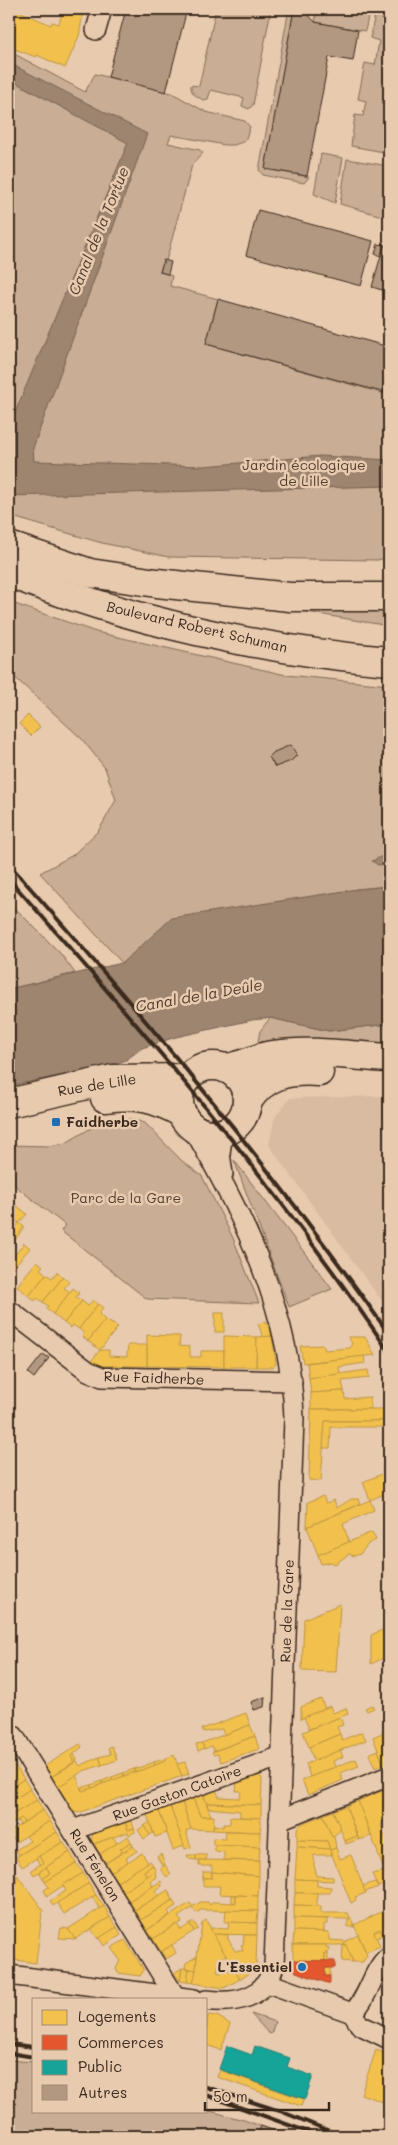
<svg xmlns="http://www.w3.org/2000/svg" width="398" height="2145" font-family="Mali,sans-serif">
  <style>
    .built { fill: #d8bba0 }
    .green { fill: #c9ad94; stroke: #826c59 }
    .water { fill: #9d8570; stroke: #76614f }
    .homes { fill: #f2c14e; stroke: #bb9440 }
    .shops { fill: #e4572e; stroke: #b14a29 }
    .public { fill: #17a398; stroke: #227f73 }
    .building { fill: #b39881; stroke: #3b2a1e }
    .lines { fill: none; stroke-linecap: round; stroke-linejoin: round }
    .street-casing { stroke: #3b2a1e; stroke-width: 22 }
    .primary-casing { stroke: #3b2a1e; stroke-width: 31 }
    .highway-casing { stroke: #3b2a1e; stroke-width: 31 }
    .street { stroke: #e8caae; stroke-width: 19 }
    .primary { stroke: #e8caae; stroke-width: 28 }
    .highway { stroke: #e8caae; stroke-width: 28 }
    .rail { stroke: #3b2a1e; stroke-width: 4 }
    .poi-dot { fill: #1f6fb2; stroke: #e8caae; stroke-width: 2 }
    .labels { text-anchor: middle; stroke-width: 5; stroke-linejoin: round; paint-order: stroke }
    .park-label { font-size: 14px; fill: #503e30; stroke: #e8caae }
    .street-label { font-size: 14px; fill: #3b2a1e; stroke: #e8caae }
    .poi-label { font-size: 14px; font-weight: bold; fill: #3b2a1e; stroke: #e8caae; text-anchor: start }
    .water-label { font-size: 15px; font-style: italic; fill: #4f3c2e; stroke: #e8caae }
  </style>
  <rect width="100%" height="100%" fill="#e8caae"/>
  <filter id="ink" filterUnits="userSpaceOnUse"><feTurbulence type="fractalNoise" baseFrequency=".02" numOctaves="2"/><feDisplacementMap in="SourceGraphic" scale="10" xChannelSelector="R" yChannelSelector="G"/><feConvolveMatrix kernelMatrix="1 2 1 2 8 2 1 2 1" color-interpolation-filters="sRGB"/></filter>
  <g filter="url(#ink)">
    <!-- built -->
    <polygon class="built" points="389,1096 389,1311 269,1145 275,1117 290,1098"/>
    <!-- green -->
    <g class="green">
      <path d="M216,9h55l-18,96 -4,4 -7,-3 2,-8 -33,-8 -3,9 -5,1c-7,-4 -13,-7 -12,-15l8,1z"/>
      <polygon points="289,9 294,9 265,169 309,177 304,183 263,175 259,170"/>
      <polygon points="317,9 344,9 359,12 360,9 370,9 365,31 315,22"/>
      <polygon points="376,9 389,9 389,153 351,146 355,115 363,116 366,101 358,99 365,63 375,65 379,41 370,38"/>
      <polygon points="9,51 85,92 95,74 172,93 206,112 245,121 250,127 245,141 234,145 225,145 171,135 168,143 200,150 203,153 192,165 166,261 163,260 160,272 172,276 170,286 218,299 206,344 389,395 389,558 377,560 169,557 102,543 9,516"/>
      <polygon points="321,154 343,158 335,203 314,194"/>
      <polygon points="347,159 389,166 389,218 340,204"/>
      <polygon points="9,602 96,632 286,675 389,685 389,886 357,889 129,957 122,963 40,873 73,855 99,830 116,800 105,768 82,739 9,672"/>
      <polygon points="389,606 389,626 277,607"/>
      <polygon points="9,902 60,953 75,973 9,989"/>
      <polygon points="270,1018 329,1031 389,1024 389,1049 263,1048 258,1042 260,1031"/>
      <polygon points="132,1119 145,1123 182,1161 202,1176 233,1238 259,1303 147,1299 61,1231 65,1225 9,1181 9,1145 49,1146 66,1143 101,1122"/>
      <polygon points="234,1160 332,1289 289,1307"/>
      <polygon points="251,2014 275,2022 271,2034 268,2033"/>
      <polygon points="9,2060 33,2062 34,2111 206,2110 244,2120 288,2136 9,2136"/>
    </g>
    <!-- water -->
    <g class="water">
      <polygon points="9,63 147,134 33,448 34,461 204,466 320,456 389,460 389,486 9,496 9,427 128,143 9,79"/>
      <polygon points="389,853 389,864 378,865 372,861"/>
      <polygon points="389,886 389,1024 329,1031 270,1018 252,1020 176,1037 142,1048 126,1060 113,1065 9,1086 9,989 122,963 172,918 357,889"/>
    </g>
    <!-- homes -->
    <g class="homes">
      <polygon points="9,9 14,9 51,25 52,22 59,24 63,9 83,13 79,36 65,68 37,55 36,57 9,47"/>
      <polygon points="28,715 40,727 31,736 19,724"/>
      <polygon points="9,1200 17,1206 9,1217"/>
      <polygon points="17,1206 27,1214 19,1223 9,1216"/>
      <polygon points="19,1223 24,1227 9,1248 9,1235"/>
      <polygon points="24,1243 30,1248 16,1264 11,1260"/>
      <polygon points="9,1258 16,1264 9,1273"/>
      <polygon points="37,1261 43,1266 40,1269 46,1274 29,1296 17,1286"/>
      <polygon points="57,1272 63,1277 43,1302 37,1298 35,1301 29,1296 46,1274 52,1278"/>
      <polygon points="63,1277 69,1282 64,1288 70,1292 53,1314 46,1309 48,1306 43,1302"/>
      <polygon points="73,1288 79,1293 76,1297 82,1301 64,1323 53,1314"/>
      <polygon points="93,1300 98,1304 79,1329 73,1325 71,1328 64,1323 82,1301 88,1306"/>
      <polygon points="98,1304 103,1308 99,1314 105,1320 88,1341 82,1336 84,1333 79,1329"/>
      <rect x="215" y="1313" width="9" height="19"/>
      <polygon points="105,1320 118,1327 100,1350 88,1341"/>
      <polygon points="266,1321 271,1332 272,1336 263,1337 258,1324"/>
      <polygon points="147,1335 180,1336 179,1346 190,1347 190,1357 201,1357 201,1351 224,1351 224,1367 147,1366"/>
      <polygon points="224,1336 257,1337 256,1367 224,1367"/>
      <polygon points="272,1336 276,1364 273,1367 256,1367 257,1337"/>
      <polygon points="348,1337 365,1337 375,1355 303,1363 300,1346 323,1345 325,1350 350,1348 352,1343"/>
      <polygon points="128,1345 147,1345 147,1366 99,1366 92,1360 100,1350 109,1350 109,1356 127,1357"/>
      <polygon points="364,1356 365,1363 339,1367 340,1374 309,1378 307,1363"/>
      <polygon points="368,1370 369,1378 342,1381 344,1391 311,1393 309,1378"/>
      <polygon points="344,1391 345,1399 370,1397 371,1409 311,1409 311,1393"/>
      <polygon points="311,1409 389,1409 389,1421 325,1421 321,1481 309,1480"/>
      <polygon points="325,1421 389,1421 389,1427 331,1427 330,1448 323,1448"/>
      <polygon points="389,1471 389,1492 370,1500 363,1482"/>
      <polygon points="323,1496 326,1503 334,1500 337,1508 351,1499 358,1499 360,1504 307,1527 308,1502"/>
      <polygon points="370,1500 374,1510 343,1524 349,1542 318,1555 307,1527"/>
      <polygon points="372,1532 376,1540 369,1543 360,1554 354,1556 349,1554 335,1564 331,1562 321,1564 318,1555"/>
      <polygon points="340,1604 336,1672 302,1671 304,1619"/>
      <polygon points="389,1627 389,1649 383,1652 385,1657 371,1664 371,1635"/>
      <polygon points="321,1699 325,1709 301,1719 301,1707"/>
      <polygon points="372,1705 374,1708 367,1711 365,1708"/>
      <polygon points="330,1706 333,1713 346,1708 348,1714 309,1729 304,1717"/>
      <polygon points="246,1713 250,1725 224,1735 222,1729 204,1732 202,1729"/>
      <polygon points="340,1717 343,1725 337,1727 340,1734 309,1747 303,1732"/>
      <polygon points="250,1725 255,1736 214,1751 212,1746 204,1749 202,1743"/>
      <polygon points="362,1732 366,1740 314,1761 309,1747 340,1734 342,1740"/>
      <polygon points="384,1732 389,1746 389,1761 383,1764 373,1737"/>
      <polygon points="255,1736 259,1749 221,1762 218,1754 214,1755 212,1752"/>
      <polygon points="202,1743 204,1748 198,1751 196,1744"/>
      <polygon points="80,1744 82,1747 71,1756 74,1762 51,1777 45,1766"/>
      <polygon points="112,1746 117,1760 102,1765 99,1757 111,1754 108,1748"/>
      <polygon points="340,1750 343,1757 333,1761 335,1767 310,1777 306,1764"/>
      <polygon points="378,1750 383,1764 375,1768 369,1754"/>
      <polygon points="74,1754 77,1760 74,1762 71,1756"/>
      <polygon points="174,1755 182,1776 78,1813 73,1811 58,1787 76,1775 82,1791 165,1761 164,1759"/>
      <polygon points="99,1757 102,1765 83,1771 58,1787 51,1777 77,1761 80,1766"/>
      <polygon points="164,1759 165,1761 155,1765 154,1762"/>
      <polygon points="356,1759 359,1766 340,1773 343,1780 308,1795 302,1780"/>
      <polygon points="13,1762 24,1779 9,1789 9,1765"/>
      <polygon points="154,1762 155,1765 145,1769 144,1766"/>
      <polygon points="185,1762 189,1774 182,1776 177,1764"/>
      <polygon points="144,1766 145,1769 134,1772 134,1769"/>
      <polygon points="134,1769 134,1772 124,1776 123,1773"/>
      <polygon points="123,1773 124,1776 113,1780 112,1777"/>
      <polygon points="258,1775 262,1778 261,1805 207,1803 203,1794 216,1790 219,1797 240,1798 241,1791 236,1791 237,1783"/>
      <polygon points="112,1777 113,1780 102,1784 102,1781"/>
      <polygon points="24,1779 30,1789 9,1803 9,1789"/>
      <polygon points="102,1781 102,1784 92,1788 91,1785"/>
      <polygon points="91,1785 92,1788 82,1791 81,1788"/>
      <polygon points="389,1788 389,1816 384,1818 381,1826 389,1847 389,1882 358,1801"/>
      <polygon points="30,1789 37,1800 13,1815 9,1811 9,1803"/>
      <polygon points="203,1794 208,1808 211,1816 200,1816 193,1798"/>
      <polygon points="193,1798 200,1816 214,1816 213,1830 191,1829 182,1802"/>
      <polygon points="37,1800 43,1810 24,1822 21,1818 9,1826 9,1817"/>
      <polygon points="358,1801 371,1836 359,1840 346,1806"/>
      <polygon points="182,1802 191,1829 186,1831 191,1847 185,1849 170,1806"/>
      <polygon points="207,1803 261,1805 261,1818 240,1817 240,1811 208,1808"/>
      <polygon points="170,1806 184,1845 173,1850 159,1811"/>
      <polygon points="346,1806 357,1836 345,1841 333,1811"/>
      <polygon points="43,1810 50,1821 16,1842 9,1832"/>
      <polygon points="159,1811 167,1833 155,1837 147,1815"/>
      <polygon points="333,1811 341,1830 332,1837 323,1815"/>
      <polygon points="323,1815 332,1837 334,1836 336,1848 330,1850 327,1841 297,1840 297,1829 301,1824"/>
      <polygon points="230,1817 261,1818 260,1832 213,1830 214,1825 223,1827 224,1824 230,1824"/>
      <polygon points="21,1818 24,1822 20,1825 17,1821"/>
      <polygon points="131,1820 134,1828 128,1830 125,1822"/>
      <polygon points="50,1821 57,1832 19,1855 16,1850 30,1841 26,1836"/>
      <polygon points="125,1822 128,1830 134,1828 135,1832 129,1835 128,1832 94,1844 91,1840 93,1834"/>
      <polygon points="150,1822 153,1833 150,1835 144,1826"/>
      <polygon points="144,1826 150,1835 144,1839 138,1830"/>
      <polygon points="226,1831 260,1832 260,1847 213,1845 213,1838 225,1839"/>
      <polygon points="57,1832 63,1842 22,1867 16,1857"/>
      <polygon points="128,1836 131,1842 120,1849 122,1852 106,1863 100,1854"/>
      <polygon points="357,1836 359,1839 346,1844 345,1841"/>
      <polygon points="113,1837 117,1843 100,1854 94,1844"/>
      <polygon points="297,1840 327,1841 330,1849 297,1847"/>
      <polygon points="63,1842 70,1852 34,1875 31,1870 43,1863 39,1856"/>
      <polygon points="131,1842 133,1846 122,1852 120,1849"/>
      <polygon points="215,1845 260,1847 259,1861 224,1860 224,1852 215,1851"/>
      <polygon points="133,1846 137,1851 126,1858 128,1862 111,1872 106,1863"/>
      <polygon points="297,1847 330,1849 333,1855 314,1855 314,1866 317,1876 333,1877 333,1881 295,1879"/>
      <polygon points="336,1848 340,1859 351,1855 366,1893 355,1897 356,1900 351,1903 330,1850"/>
      <polygon points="70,1852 76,1863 45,1882 43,1878 50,1873 46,1867"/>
      <polygon points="142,1853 148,1863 117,1882 111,1872"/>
      <polygon points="161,1854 165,1865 163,1866 157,1857"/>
      <polygon points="187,1855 196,1855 196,1860 189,1859"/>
      <rect x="196" y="1855" width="10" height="5"/>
      <polygon points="39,1856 43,1863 40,1865 36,1858"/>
      <polygon points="199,1860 259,1861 259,1876 212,1872 212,1866 199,1866"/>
      <polygon points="150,1861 153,1865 144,1871 147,1877 123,1892 117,1882"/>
      <polygon points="76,1863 83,1873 47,1896 44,1890 49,1887 45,1882"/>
      <polygon points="153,1865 156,1871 147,1877 144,1871"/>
      <polygon points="165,1865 171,1874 167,1877 160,1869"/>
      <polygon points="46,1867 50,1873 43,1878 39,1872"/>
      <polygon points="155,1871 156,1877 150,1881 153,1886 129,1901 123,1892"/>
      <polygon points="385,1871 389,1882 378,1887 372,1874"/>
      <rect x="203" y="1872" width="9" height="6"/>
      <polygon points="212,1872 259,1876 258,1896 219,1894 220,1886 203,1886 203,1878 212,1878"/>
      <polygon points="83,1873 89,1883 53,1906 50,1901 66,1891 63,1885"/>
      <polygon points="17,1875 44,1911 42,1913 36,1963 9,1959 9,1937"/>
      <polygon points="295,1879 317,1880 317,1886 331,1887 330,1893 295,1893"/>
      <polygon points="161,1881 162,1886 155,1890 159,1896 135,1910 129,1901"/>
      <polygon points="375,1882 378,1887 365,1892 363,1886"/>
      <polygon points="89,1883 96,1895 64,1914 57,1903"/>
      <polygon points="168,1890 173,1900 141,1920 135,1910"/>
      <polygon points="295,1893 317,1893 317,1906 294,1905"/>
      <polygon points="96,1895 104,1906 100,1909 92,1897"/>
      <polygon points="232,1895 236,1895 236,1903 232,1902"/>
      <polygon points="236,1895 258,1896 258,1911 201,1910 196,1913 192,1907 201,1902 208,1902 210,1905 213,1902 236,1903"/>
      <polygon points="173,1900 176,1906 168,1911 170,1915 147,1930 141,1920"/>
      <polygon points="190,1903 193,1907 178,1917 182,1922 153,1939 147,1930"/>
      <polygon points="294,1905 321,1906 321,1913 348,1913 351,1919 294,1918"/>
      <polygon points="104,1906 110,1917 75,1939 68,1929"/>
      <polygon points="389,1908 389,1941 386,1943 380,1929 374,1932 380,1946 366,1952 354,1925"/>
      <polygon points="226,1910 258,1911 257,1923 225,1922"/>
      <polygon points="110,1917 117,1927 98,1939 91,1929"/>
      <polygon points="294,1918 327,1919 327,1924 324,1924 324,1932 294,1931"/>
      <polygon points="351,1919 354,1925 354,1927 348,1927 348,1920"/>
      <polygon points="206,1920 226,1955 220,1958 217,1972 221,1973 227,1968 229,1971 234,1968 240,1979 224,1988 193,1983 202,1923"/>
      <polygon points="194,1922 198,1929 194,1931 190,1924"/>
      <polygon points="229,1922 257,1923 257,1935 213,1934 210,1928 228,1929"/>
      <polygon points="177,1924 181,1930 190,1924 194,1931 161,1952 153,1939"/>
      <polygon points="117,1927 121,1935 104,1946 99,1938"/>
      <polygon points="61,1928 68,1929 75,1939 59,1938"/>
      <polygon points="380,1929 383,1935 376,1938 374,1932"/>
      <polygon points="294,1931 329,1932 329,1940 344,1941 346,1945 293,1945"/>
      <polygon points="213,1934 228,1935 228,1939 235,1951 243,1951 241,1945 243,1945 244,1935 257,1935 256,1965 252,1972 240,1979"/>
      <polygon points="358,1935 367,1955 363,1962 353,1962 344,1942"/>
      <polygon points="125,1940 144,1970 140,1976 118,1973 116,1969 120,1960 111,1948"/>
      <polygon points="172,1945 176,1953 166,1959 161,1952"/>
      <polygon points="293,1945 326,1945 326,1947 329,1948 328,1953 325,1953 325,1961 293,1960"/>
      <polygon points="343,1945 346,1945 353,1962 342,1961"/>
      <rect x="325" y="1953" width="3" height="8"/>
      <polygon points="197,1956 196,1970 185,1968 186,1963"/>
      <polygon points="182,1968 180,1981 174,1973"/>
      <polygon points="182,1968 189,1969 187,1982 180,1981"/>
      <rect x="325" y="1968" width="5" height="8"/>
      <polygon points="189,1969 196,1970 193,1983 187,1982"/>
      <polygon points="9,1993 12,1993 9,2017"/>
      <polygon points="208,2015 217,2016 230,2024 221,2050 206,2045"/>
      <polygon points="376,2050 389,2055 389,2104 361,2094"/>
      <polygon points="220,2070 279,2091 304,2099 301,2106 217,2077"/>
    </g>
    <!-- shops -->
    <polygon class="shops" points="293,1960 335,1961 335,1968 325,1968 325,1976 330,1976 330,1984 296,1972 293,1968"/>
    <!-- public -->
    <polygon class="public" points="227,2046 252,2055 255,2046 290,2058 287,2067 313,2076 305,2099 219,2069"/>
    <!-- building -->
    <g class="building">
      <polygon points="126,9 187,9 166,92 108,77"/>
      <polygon points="294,9 303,9 315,22 358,30 353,61 329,57 307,176 265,169"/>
      <polygon points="258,210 373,241 361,286 246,255"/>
      <polygon points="378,244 384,245 381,256 375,254"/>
      <polygon points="384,245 389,247 389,292 372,287"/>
      <polygon points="164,260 171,262 168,274 160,272"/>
      <polygon points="218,299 389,347 389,394 206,344"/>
      <polygon points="291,745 297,755 291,761 275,767 269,757 274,752"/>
      <polygon points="43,1354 49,1358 34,1378 28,1373"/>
      <polygon points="265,1697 264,1707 254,1710 251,1702"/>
      <polygon points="261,2126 275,2131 273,2136 259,2131"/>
    </g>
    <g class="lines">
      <!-- street casing -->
      <g class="street-casing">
        <g id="street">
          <polyline points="96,30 102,9"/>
          <path d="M191,1125c52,89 101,189 103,294l-20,547c-9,33 -38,38 -68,34"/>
          <polyline points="223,1174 220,1153 223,1132"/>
          <polyline points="9,1310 88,1371 102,1377 292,1381"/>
          <polyline points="14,1736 175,1996"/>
          <polyline points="279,1820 389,1776"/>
          <polyline points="73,1830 282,1756"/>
          <polyline points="9,1975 194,1999"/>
          <polyline points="268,1983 352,2013 360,2025 389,2039"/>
          <path d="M352,2013c18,-16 19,-42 37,-57"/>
        </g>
      </g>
      <!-- primary casing -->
      <g class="primary-casing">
        <g id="primary">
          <circle cx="213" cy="1100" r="34"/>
          <path d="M225,1068c17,-1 31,-11 48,-13 36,-6 80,1 116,3"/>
          <path d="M105,1098c33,-4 49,0 77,15"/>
          <path d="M247,1102c18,-28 41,-32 72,-30"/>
          <polyline points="9,1103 113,1079 187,1078"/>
        </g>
      </g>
      <!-- highway casing -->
      <g class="highway-casing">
        <g id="highway">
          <polyline points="9,546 90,573 157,583 290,597 389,597"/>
          <path d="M9,573c118,47 254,78 380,88"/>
        </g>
      </g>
      <!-- street -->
      <use href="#street" class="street"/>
      <!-- primary -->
      <use href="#primary" class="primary"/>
      <!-- highway -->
      <use href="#highway" class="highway"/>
      <!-- rail -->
      <g class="rail">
        <path d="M9,864c134,151 264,304 380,470"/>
        <path d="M9,879c134,151 267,305 380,473"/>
        <polyline points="9,2044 34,2047"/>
        <polyline points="9,2053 34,2057"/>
        <polyline points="206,2087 280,2111 342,2136"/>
        <polyline points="206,2095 319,2136"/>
      </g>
    </g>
  </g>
  <!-- markers -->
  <g class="poi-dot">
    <rect x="51" y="1117" width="10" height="10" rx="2.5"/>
    <circle cx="302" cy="1967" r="5"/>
  </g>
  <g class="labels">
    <!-- park labels -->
    <g class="park-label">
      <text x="304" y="470">Jardin écologique<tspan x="304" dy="16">de Lille</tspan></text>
      <text x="126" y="1203">Parc de la Gare</text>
    </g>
    <!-- street labels -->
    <g class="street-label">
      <text transform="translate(197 627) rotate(13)" y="5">Boulevard Robert Schuman</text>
      <text transform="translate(97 1085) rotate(-9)" y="5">Rue de Lille</text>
      <text transform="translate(154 1378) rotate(2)" y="5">Rue Faidherbe</text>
      <text transform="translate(287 1611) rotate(-88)" y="5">Rue de la Gare</text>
      <text transform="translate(177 1793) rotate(-20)" y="5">Rue Gaston Catoire</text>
      <text transform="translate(95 1865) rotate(58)" y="5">Rue Fénelon</text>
    </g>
    <!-- poi labels -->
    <g class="poi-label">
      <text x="66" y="1127">Faidherbe</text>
      <text x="292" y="1972" text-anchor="end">L'Essentiel</text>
    </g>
    <!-- water labels -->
    <g class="water-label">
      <text transform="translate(99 231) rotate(-68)" y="5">Canal de la Tortue</text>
      <text transform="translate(199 996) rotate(-10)" y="5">Canal de la Deûle</text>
    </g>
  </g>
  <!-- margin -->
  <rect width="398" height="2145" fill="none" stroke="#e8caae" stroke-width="30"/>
  <rect x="15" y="15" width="368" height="2115" fill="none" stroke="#3b2a1e" stroke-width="2" filter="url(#ink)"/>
  <!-- legend -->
  <rect x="32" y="1998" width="175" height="115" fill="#e8caae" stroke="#a38a74"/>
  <rect x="42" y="2010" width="25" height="15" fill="#f2c14e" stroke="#a38a74"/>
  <text x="78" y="2022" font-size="15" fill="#3b2a1e">Logements</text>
  <rect x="42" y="2035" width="25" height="15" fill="#e4572e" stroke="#a38a74"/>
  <text x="78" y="2048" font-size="15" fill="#3b2a1e">Commerces</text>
  <rect x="42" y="2060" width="25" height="15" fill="#17a398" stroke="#a38a74"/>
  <text x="78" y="2072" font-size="15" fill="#3b2a1e">Public</text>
  <rect x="42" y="2085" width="25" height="15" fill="#b39881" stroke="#a38a74"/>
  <text x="78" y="2098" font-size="15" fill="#3b2a1e">Autres</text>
  <!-- scale -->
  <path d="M205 2102v8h124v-8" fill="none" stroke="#3b2a1e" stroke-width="2.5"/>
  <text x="213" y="2102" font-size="15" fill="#3b2a1e" stroke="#e8caae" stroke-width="4" paint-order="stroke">50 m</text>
</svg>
